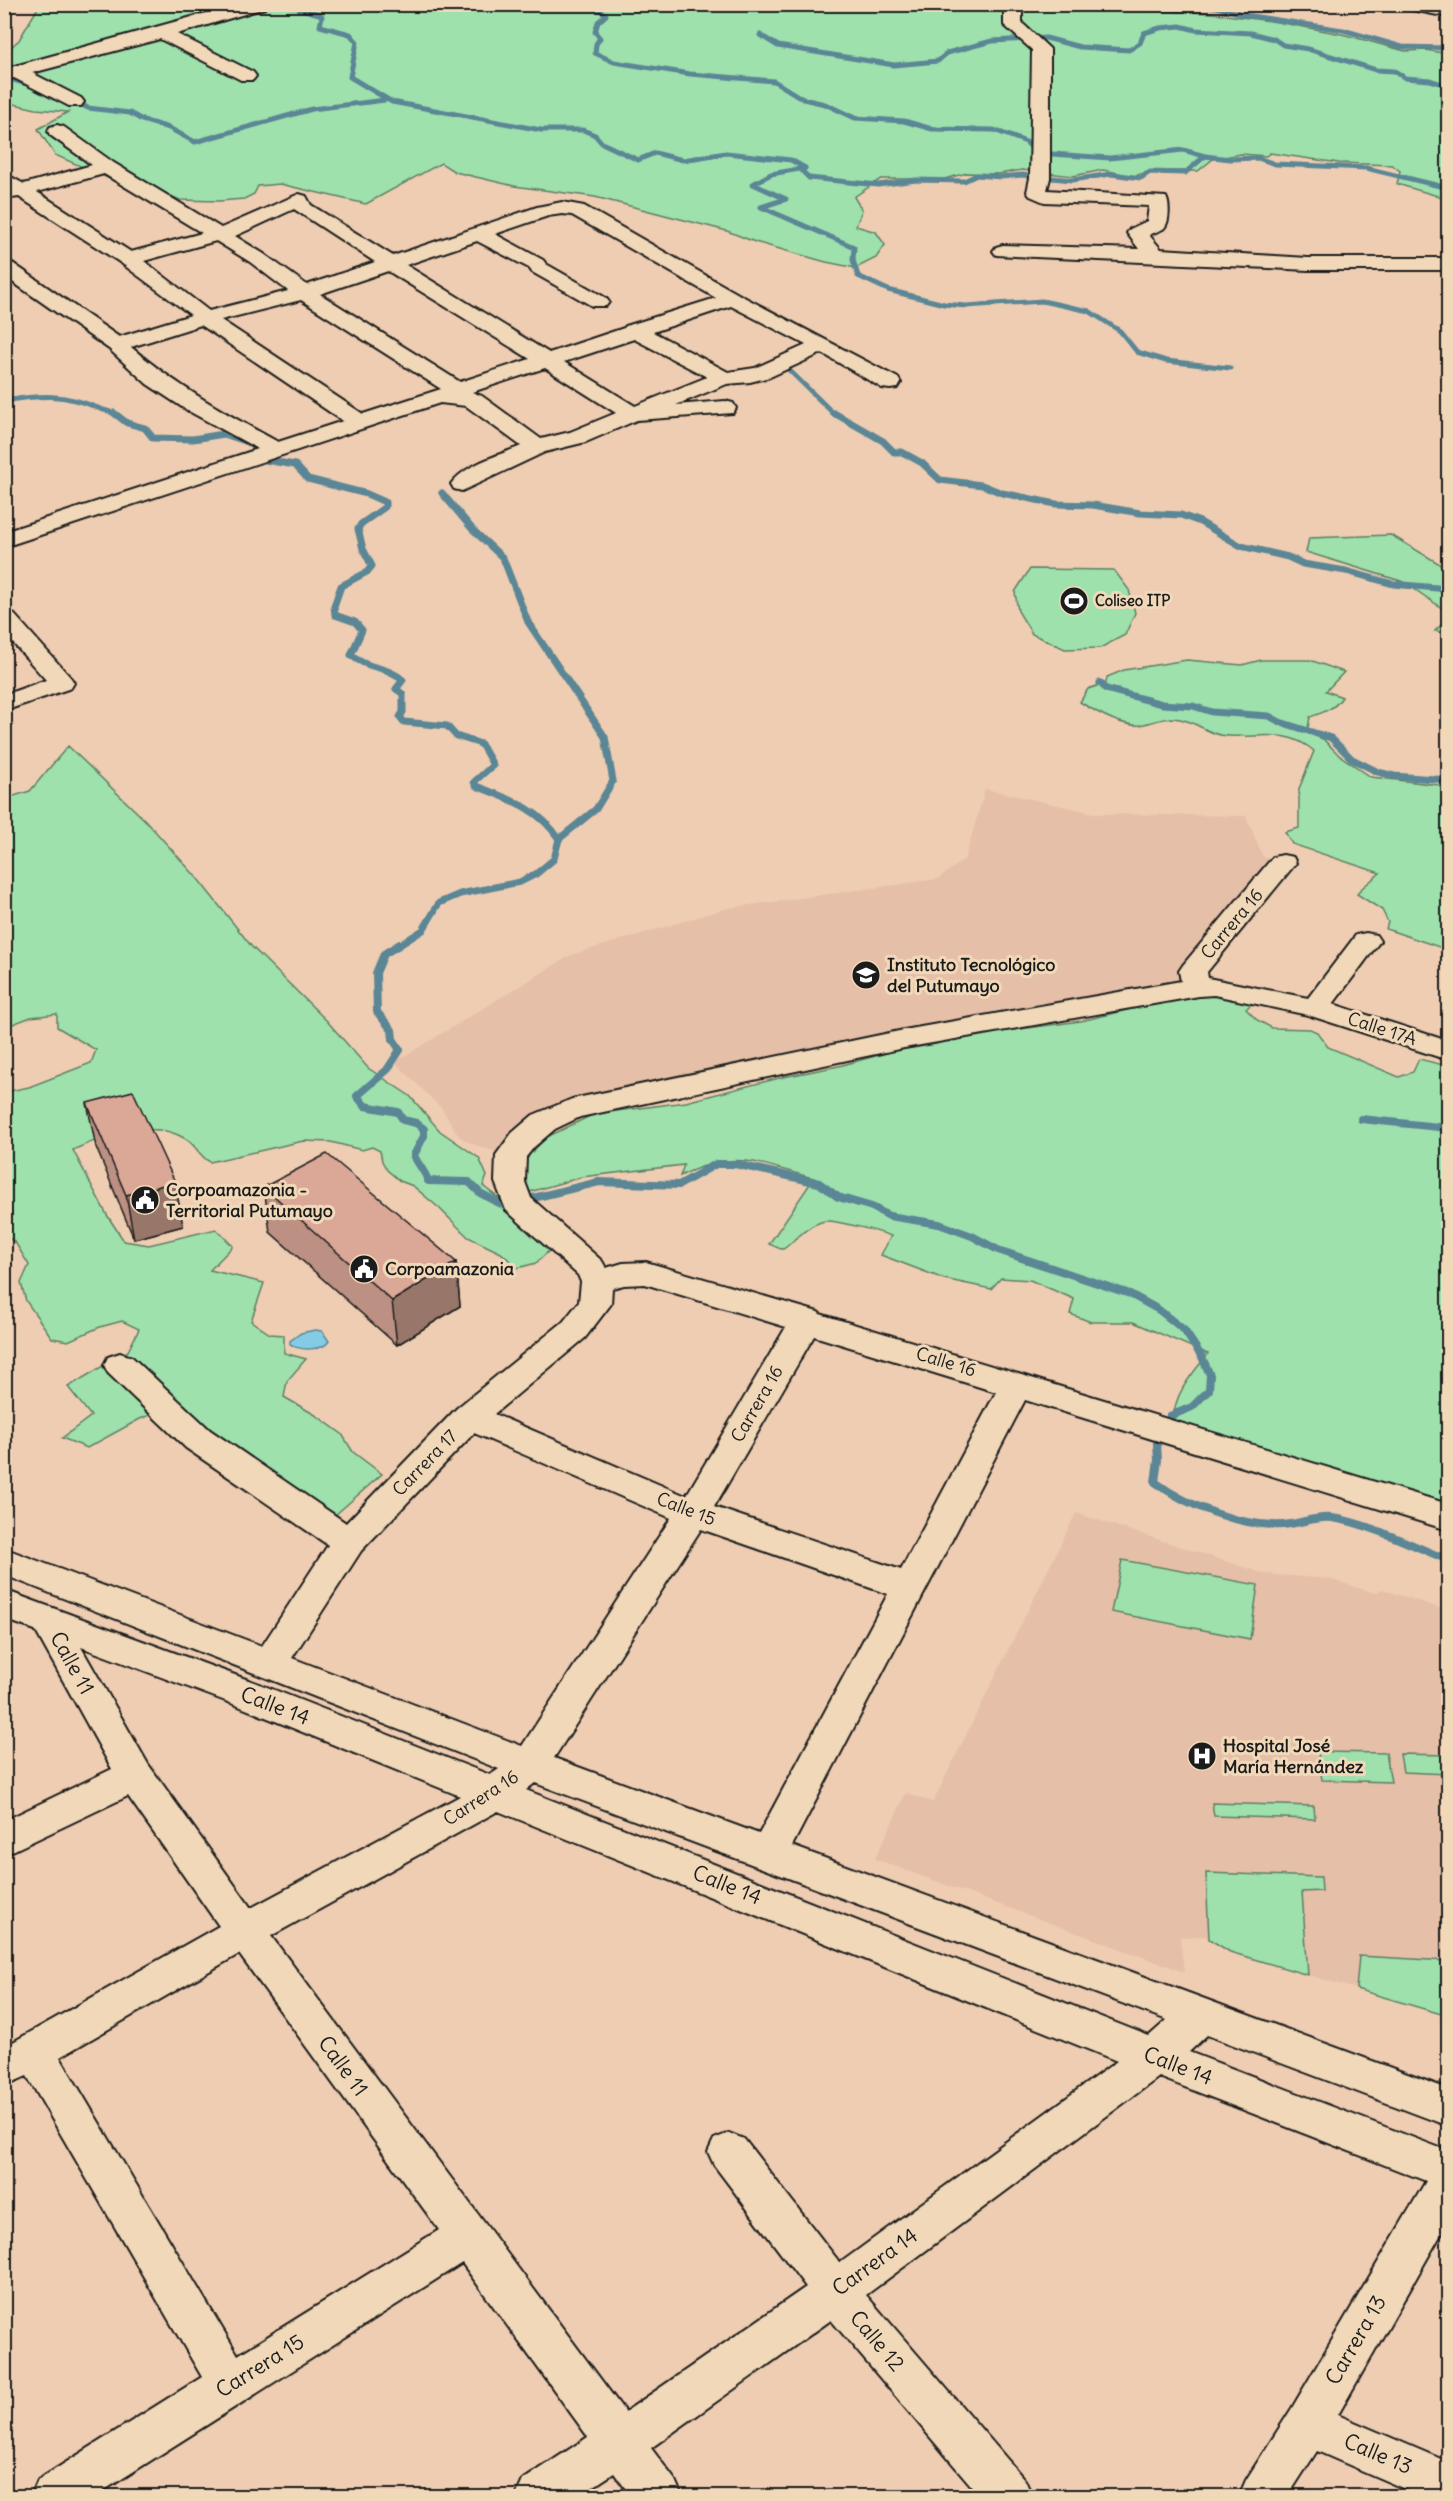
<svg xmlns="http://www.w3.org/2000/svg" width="1453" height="2501" font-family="Delius,sans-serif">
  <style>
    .built { fill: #e5bfa7 }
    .green { fill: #9ee1ad; stroke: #5d7e64; stroke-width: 1.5 }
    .water { fill: #84cce5; stroke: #5a8695; stroke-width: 1.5 }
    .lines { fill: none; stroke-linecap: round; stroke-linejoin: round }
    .stream-far2 { stroke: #5a8695; stroke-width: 5 }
    .stream-far1 { stroke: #5a8695; stroke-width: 7 }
    .stream { stroke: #5a8695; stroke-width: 8 }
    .minor-casing { stroke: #1c1c1c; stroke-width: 4 }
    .minor { fill: #f0d8b8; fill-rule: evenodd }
    .wall { fill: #bc9083; stroke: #1c1c1c; stroke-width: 1.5 }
    .shaded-wall { fill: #99766a; stroke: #1c1c1c; stroke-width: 1.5 }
    .building { fill: #dba898; stroke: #1c1c1c; stroke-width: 1.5 }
    .labels { text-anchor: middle; stroke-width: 6; stroke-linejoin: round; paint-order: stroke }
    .far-poi-label { font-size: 15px; font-weight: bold; fill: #1c1c1c; stroke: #f0d8b8; text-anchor: start }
    .street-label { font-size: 18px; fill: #1c1c1c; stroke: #f0d8b8 }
    .poi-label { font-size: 18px; font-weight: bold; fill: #1c1c1c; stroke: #f0d8b8; text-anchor: start }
    .near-street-label { font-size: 21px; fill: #1c1c1c; stroke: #f0d8b8 }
  </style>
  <rect width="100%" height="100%" fill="#efcdb2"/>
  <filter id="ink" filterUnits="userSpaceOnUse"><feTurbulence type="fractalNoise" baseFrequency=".0167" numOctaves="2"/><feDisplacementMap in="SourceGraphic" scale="12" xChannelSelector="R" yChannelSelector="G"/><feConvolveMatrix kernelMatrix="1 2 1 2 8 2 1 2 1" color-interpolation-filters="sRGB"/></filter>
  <g filter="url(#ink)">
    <!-- built -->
    <g class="built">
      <polygon points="985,789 1098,814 1246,816 1263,857 1283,863 1194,979 572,1109 501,1154 468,1142 459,1136 442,1109 395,1062 571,955 728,908 938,879 965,859"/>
      <polygon points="1076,1513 1265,1574 1329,1579 1375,1593 1382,1589 1448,1611 1448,2016 1230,1952 1204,1936 1180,1937 1184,1972 875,1859 906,1793 933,1802"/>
    </g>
    <!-- green -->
    <g class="green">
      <polygon points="40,4 347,4 393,10 531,4 623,4 634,11 672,9 679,4 1103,4 1122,9 1212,13 1277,22 1342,34 1405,51 1426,50 1448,54 1448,199 1397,184 1400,171 1392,165 1339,163 1270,153 1266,156 1241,154 1213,159 1198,171 1151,171 1134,176 1103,170 1073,176 1022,170 999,174 967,173 944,179 881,179 854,197 862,210 856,226 876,232 885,245 876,258 856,268 826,262 755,242 727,231 595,197 514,186 455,172 441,163 366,204 280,184 258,186 254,194 244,199 219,201 180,200 148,186 110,179 55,155 38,129 68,112 36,109 5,102 4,53 19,40"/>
      <polygon points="1391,535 1443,566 1448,565 1448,632 1435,631 1441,625 1446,611 1404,582 1306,552 1309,538"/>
      <polygon points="1030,569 1114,570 1129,590 1135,613 1125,635 1100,648 1065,649 1032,634 1018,611 1015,592"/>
      <path d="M1187,660l55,5 19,-5h49l34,12 -18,19 16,6c-7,12 -20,16 -32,20l-3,16 16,6 16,16 32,22 77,9v164l-62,-21 2,-7 -6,-12 -25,-16 5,-6 18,-15 -88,-29 -7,-12 14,-4v-39l15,-38c-30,-26 -60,-10 -94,-16 -15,-3 -27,-16 -48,-17 -10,0 -21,5 -32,7 -18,2 -44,-13 -60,-23l8,-13 18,-6 1,-6 17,-7z"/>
      <path d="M68,746l77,74 53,59 54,68 75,74 41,47 42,28 30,35 39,27 8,18 -4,10 36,28 32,35 -15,14 -18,5 -17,-15 -33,-16 -29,-29 -26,-22 -13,-5 -13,-11 -5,-9 -2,-10 -8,-4 -10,3 -31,-8 -28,-1 -93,21c-11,-6 -14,-17 -24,-23 -33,-20 -81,-4 -113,11l34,65 17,26 25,4 67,-16 17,17 -23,24 54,13 -13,38 19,13 14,1v18l22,6 -19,22 -3,16 33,19 25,18 11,18 29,22 -47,41 -20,-5 -145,-103 -30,12 -53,29 -25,-10 29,-22 -23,-29 60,-36 11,-22 -17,-8 -22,6 -32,14 -16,-3 -26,-37 -5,-18 8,-18 -14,-23 -10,-6v-144l24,-5 62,-24 5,-13 -39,-23v-13l-26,3 -26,10 -1,-228 26,-8z"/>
      <path d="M1216,993l40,7 -10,9 11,11 15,8 38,1 7,3 11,15 71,30 14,-5 6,-13 29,7v443l-275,-88c1,-28 19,-47 35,-67l-75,-32h-42l-21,-8 4,-15 -44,-19 -29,-2 -10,11 -47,-10 -63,-24 10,-19c-10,-4 -56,-16 -65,-15 -19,2 -38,27 -43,28 -4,0 -10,-4 -14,-5l45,-66c-57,-14 -76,-30 -134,-2l4,-11 -103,12 -51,15 -7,-3 -4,-15 11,-20 17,-17 47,-23 92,-12 97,-25 56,-11 55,-15 42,-7 15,-6 130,-17 92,-22z"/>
      <polygon points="1122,1560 1258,1585 1250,1639 1111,1612"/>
      <polygon points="1318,1752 1386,1753 1391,1782 1322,1780"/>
      <polygon points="1400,1754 1448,1755 1448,1774 1403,1772"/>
      <polygon points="1212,1803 1314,1806 1315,1819 1214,1816"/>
      <polygon points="1206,1873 1321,1877 1322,1891 1302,1892 1308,1975 1230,1952 1209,1939"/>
      <polygon points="1359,1956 1448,1961 1448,2016 1356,1989"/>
    </g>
    <!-- water -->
    <path class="water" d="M315,1330l7,1 7,10c-6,10 -30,10 -39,3v-3l11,-8z"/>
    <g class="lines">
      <!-- stream-far2 -->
      <g class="stream-far2">
        <polyline points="284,4 319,14 322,16 320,26 350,34 357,42 350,77 392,102 541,130 583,130 595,135 602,143 638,160 655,153 683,160 726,153 791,160 805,168 802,171 809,178 878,185 916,180 964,181 977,175 1001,177 1022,175 1072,180 1111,174 1141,178 1150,172 1185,173 1205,156 1230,159 1258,158 1275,164 1366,168 1448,188"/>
        <polyline points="576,4 599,9 606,15 598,22 595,32 600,38 596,44 595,53 614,62 690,74 774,81 803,99 825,104 855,118 904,121 932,129 994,130 1026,142 1037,153 1110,158 1183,150 1205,156"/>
        <polyline points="1132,8 1179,10 1198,6 1217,7 1245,15 1343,30 1402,47 1448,48"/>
        <polyline points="760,35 778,46 894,65 938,61 947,53 992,41 1046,38 1080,47 1129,50 1140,43 1144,33 1160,28 1180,26 1196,30 1251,33 1274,39 1283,45 1308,49 1376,70 1395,71 1405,78 1430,80 1448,86"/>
        <polyline points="4,77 43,89 53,98 78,103 88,108 130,113 142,120 169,128 195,142 312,109 385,100"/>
        <polyline points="805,168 771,174 753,184 786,199 761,207 854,247 853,260 858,276 888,290 944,304 966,306 1042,301 1089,311 1120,331 1137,352 1166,361 1230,368"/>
        <polyline points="786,367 835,415"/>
        <path d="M4,401c37,-6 59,-8 94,7 6,3 13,3 18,7"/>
      </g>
      <!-- stream-far1 -->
      <g class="stream-far1">
        <path d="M114,413l13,10 18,5 8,10 40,1 31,-5 33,11 -4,9 6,5 36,6 13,14 59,15 18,8v5l-24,17 -3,5 5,20 9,17 -5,6 -26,14 -7,20 1,9 20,7 7,8 -11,25c15,14 37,11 52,25l-7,9 7,5v18l-3,5 4,5 43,4 9,10 25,8 12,21 -19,17 2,4c33,13 63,22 83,53l-5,20 -18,15 -16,8 -60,12 -21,9 -16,27 -25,16"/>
        <polyline points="834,413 883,441 894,452 902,452 922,463 940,480 982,485 1002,493 1056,504 1093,505 1140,513 1181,515 1200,522 1241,546 1288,557 1303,564 1346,571 1393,584 1448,589"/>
        <polyline points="442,493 473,530 503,558 528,622 605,737 613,781 596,809 559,839"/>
        <polyline points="1100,683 1106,689 1162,704 1193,706 1212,712 1269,716 1280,722 1331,738 1352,759 1378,772 1394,776 1448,780"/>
      </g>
      <!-- stream -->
      <g class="stream">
        <path d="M400,944l-16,10 -8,19 1,39 15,18 1,9 7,11 -13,20 -30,26 8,10 33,6 5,8 13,3 8,6v7l-10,19c3,9 10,14 14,26l41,1 11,11 25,13"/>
        <polyline points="1361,1119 1448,1128"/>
        <polyline points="529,1199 599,1182 679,1185 716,1164 735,1164 819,1183 838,1197 872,1207 889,1216 939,1224 972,1236 998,1250 1130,1294 1159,1310 1184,1330 1202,1357 1210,1375 1209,1390 1192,1407 1170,1416"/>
        <path d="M1157,1444l1,16 -3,22c32,24 87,45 128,43 16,-1 33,-9 49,-7 33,4 84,29 116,42"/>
      </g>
      <!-- minor casing -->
      <g class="minor-casing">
        <g id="minor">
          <polygon points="239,4 267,4 265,8 177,34 253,72 256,76 253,80 241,80 160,39 32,73 81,98 84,102 81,106 69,106 14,78 4,80 4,69"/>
          <path d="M1004,4h18v19l28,26v129l-3,12 119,7c4,7 4,27 -3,32 -4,2 -10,4 -14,6l12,14 147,9h140v12h-140l-312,-15 -3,-4 3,-4 7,-2 136,4 -12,-16 3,-4 17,-8 2,-15 -105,-4 -14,-6 -3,-4 3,-14 2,-128 -28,-25z"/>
          <polygon points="1400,4 1436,4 1448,7 1448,17 1402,8"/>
          <path d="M57,125l7,2 50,36 107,65 78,-34 7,2 5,9 82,51 144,-49 25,-5 22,4 156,89 158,83 3,5 -3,5 -8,1 -8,-1 -60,-35 -52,24 -20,5 -23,2 -51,21 49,-4 8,2 3,5 -3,5 -96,7 -51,22 -41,10 -83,39 -8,-2 -3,-5c14,-20 49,-29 70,-38l-55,-40 -26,-3 -436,144v-15l254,-83 -73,-40 -38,-25 -38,-35 -105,-73v-16l7,2 108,75 72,-22 -70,-52 -102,-66 -15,2v-26l20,11 68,-19 -42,-30 -2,-4 2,-4zM104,174l98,59 -71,19 -94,-60zM294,209l81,53 -68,23 -43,-31 -29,-18zM562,214l10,1 144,83 -90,28 -2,2 -75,25 -143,-88 71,-24 52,27 3,4 60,34h14l3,-4 -3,-4 -60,-34 -3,-4 -48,-26 53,-18zM216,241l34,21 38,29 -79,20 -65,-50zM388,271l142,88 -70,23 -140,-88zM301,300l140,89 -78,25 -142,-94zM731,306l75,39 -51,23 -27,4 -75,-40zM201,325l142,96 -65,21c-53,-29 -100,-55 -147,-95zM634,339l73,38 -72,29 -71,-44zM545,368l71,45 -46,19 -29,7 -59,-43 -10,-4z"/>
          <polygon points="4,611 13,613 71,678 74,683 71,688 4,711 4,695 46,680 4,633"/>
          <path d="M1283,855l10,2 3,6 -89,109 1,6 100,20 48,-63 10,-2 10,2 4,6 -47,63 115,37v19l-140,-45 -94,-20 -15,1 -295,52 -324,69 -25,12 -21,18 -8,10 -1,25 6,16 71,63 4,7 17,-5 23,-1 172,50 2,2 628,190v26l-423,-130 -233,446 656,243v37l-241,-91 -18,17 259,99v71l-110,193 110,47v34h-27l-104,-45 -29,45h-49l7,-16 46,-72 134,-227 -267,-104 -293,218 159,185 7,16h-52l-149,-176 -180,128 24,32 7,16h-51l-17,-23 -35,23h-63l7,-16 65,-43 -126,-174 -367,233h-64l7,-16 164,-103 -175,-301 -23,10v-39l215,-121 -91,-130 -124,59v-34l108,-52 -77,-139 -31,-11v-29l258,95 228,90 9,-6 -495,-194v-27l258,98 66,-101 -142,-97 -78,-75 -4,-8 4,-8 12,-4 12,4 78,73 136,93 111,-115 106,-86 16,-20 2,-20 -3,-7 -72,-65 -11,-28 1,-27 16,-22 21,-18 39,-16 332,-69 277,-49 -2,-10 4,-6 90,-108zM645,1284l141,43 -100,169 -192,-82 91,-76 26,-34 1,-16 12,-3zM814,1336l182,56 -95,178 -187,-63zM474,1433l197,85 -149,228 -230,-88 69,-107zM701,1529l187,65 -129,240 -205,-76zM81,1647l155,58 224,91 -209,112 -103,-144zM535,1783l632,237 -18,16 -623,-246zM498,1811l619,250 -277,202 -96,-124 -15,-6 -15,6 -6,13 6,13 92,122 -181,125 -354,-476zM239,1954l200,276 -201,125 -178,-298z"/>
        </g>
      </g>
      <!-- minor -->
      <use href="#minor" class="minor"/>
    </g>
    <!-- wall -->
    <g class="wall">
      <polygon points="87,1103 183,1226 134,1239 96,1147"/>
      <polygon points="264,1187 456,1262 460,1306 397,1345 270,1232"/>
    </g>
    <!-- shaded-wall -->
    <g class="shaded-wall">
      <polygon points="175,1182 183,1226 134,1239 126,1195"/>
      <polygon points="456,1262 460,1306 397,1345 392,1301"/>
    </g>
    <!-- building -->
    <g class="building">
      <polygon points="133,1091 175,1182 126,1195 87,1103"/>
      <polygon points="327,1154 456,1262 392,1301 264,1187"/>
    </g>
  </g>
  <!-- icons -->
  <defs>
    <g id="stadium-disc" transform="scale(1.5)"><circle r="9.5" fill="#1c1c1c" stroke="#f0d8b8"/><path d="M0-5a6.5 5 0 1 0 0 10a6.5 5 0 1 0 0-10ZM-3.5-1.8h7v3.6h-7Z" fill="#fff"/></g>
    <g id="university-disc" transform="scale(1.5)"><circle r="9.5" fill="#1c1c1c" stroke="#f0d8b8"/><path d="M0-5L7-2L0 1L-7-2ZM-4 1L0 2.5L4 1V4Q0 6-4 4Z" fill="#fff"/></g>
    <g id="civic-disc" transform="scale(1.5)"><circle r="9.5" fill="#1c1c1c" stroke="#f0d8b8"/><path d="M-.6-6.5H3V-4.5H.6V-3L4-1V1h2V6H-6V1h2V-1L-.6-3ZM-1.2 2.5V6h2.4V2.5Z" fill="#fff"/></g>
    <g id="hospital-disc" transform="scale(1.5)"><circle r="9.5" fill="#1c1c1c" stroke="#f0d8b8"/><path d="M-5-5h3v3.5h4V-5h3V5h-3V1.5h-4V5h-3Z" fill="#fff"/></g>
  </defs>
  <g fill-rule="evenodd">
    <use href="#stadium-disc" x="1074" y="601"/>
    <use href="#university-disc" x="866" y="975"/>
    <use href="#civic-disc" x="145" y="1200"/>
    <use href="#civic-disc" x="364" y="1269"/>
    <use href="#hospital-disc" x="1202" y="1756"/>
  </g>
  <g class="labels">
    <!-- far-poi labels -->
    <g class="far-poi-label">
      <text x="1095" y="606">Coliseo ITP</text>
    </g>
    <!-- street labels -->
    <g class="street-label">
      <text transform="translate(1232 924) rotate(-50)" y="6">Carrera 16</text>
      <text transform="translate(1382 1029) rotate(18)" y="6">Calle 17A</text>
      <text transform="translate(946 1362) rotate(17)" y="6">Calle 16</text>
      <text transform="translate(757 1404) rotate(-60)" y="6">Carrera 16</text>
      <text transform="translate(425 1463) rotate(-46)" y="6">Carrera 17</text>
      <text transform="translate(686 1509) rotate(21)" y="6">Calle 15</text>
      <text transform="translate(481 1798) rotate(-33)" y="6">Carrera 16</text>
    </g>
    <!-- poi labels -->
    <g class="poi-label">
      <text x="887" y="971">Instituto Tecnológico<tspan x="887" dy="21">del Putumayo</tspan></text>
      <text x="166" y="1196">Corpoamazonia -<tspan x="166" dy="21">Territorial Putumayo</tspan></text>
      <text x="385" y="1275">Corpoamazonia</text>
      <text x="1223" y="1752">Hospital José<tspan x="1223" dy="21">María Hernández</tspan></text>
    </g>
    <!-- near-street labels -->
    <g class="near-street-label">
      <text transform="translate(72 1663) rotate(61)" y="7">Calle 11</text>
      <text transform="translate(275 1706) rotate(21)" y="7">Calle 14</text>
      <text transform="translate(727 1885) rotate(22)" y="7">Calle 14</text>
      <text transform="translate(343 2066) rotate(54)" y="7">Calle 11</text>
      <text transform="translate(1178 2066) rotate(21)" y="7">Calle 14</text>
      <text transform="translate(875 2262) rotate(-36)" y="7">Carrera 14</text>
      <text transform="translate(1356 2340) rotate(-60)" y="7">Carrera 13</text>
      <text transform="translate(877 2341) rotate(50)" y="7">Calle 12</text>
      <text transform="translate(260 2366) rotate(-32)" y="7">Carrera 15</text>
      <text transform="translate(1378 2454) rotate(23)" y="7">Calle 13</text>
    </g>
  </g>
  <!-- margin -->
  <rect width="1453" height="2501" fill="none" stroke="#f0d8b8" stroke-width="24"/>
  <rect x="12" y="12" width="1429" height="2477" fill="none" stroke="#1c1c1c" stroke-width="2" filter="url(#ink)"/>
</svg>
